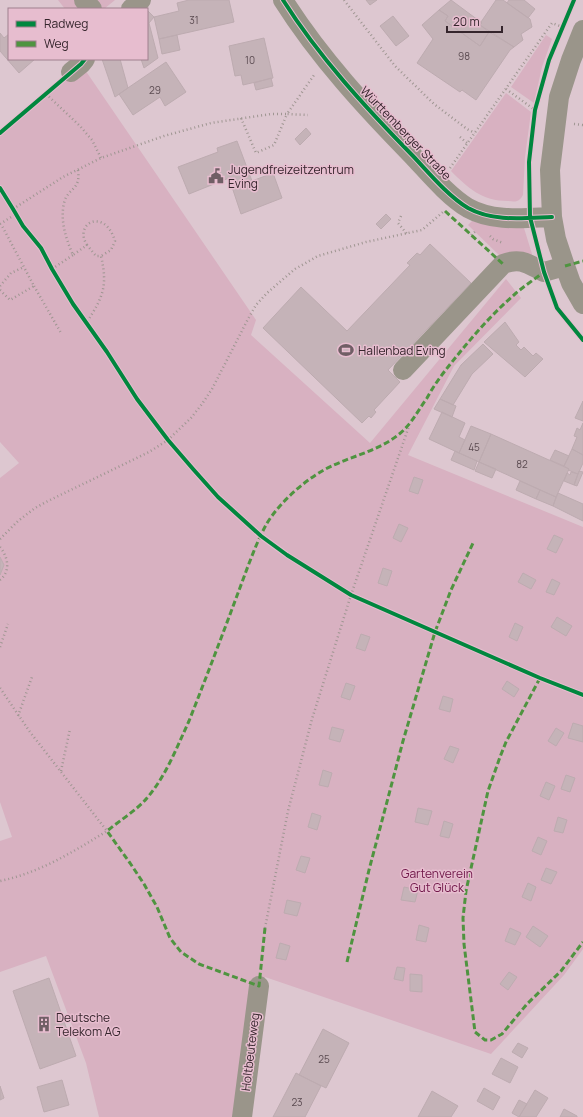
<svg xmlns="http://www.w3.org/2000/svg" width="583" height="1117" font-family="Manrope,sans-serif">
<rect width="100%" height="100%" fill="#ddc7d0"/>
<!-- green -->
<path fill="#d8b1c1" d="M58 0H115L104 9H65Z
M546 35 552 39 542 67 534 103 511 87Z
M81 64 256 320 251 335 370 443 506 279 521 298 454 366 408 455 583 527V949L564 975 491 1054 265 977 259 986 242 1117H99L86 1063 46 956 0 972V841L12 837 0 802V478L19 463 0 442V133Z
M506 93 531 112 525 157 523 195C519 202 516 202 508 201 482 201 468 188 451 171Z
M472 221 498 227 524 228 532 254V255L502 258 468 225Z"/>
<!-- building -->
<path fill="#c5b3b8" stroke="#bdabb0" d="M189 0H229L234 22 159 39 154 17 179 11 177 3Z
M366 0H377L370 5Z
M451 0 482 23 480 25 489 32 480 46 445 21 448 16 439 10Z
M496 0H503L530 19 532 27 521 34 523 40 514 47 480 25 482 23 481 22Z
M509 0H524L535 9 528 18 507 3Z
M439 10 448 16 445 21 480 46 489 32 514 47 510 50 476 100 462 90 460 92 417 63 433 39 422 25Z
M148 11 154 17 149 23 158 58 144 68 141 59H147V12Z
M393 16 409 36 396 46 380 26Z
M0 33 4 38 9 34V59H35L19 73 0 51Z
M177 35 180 50 162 54 159 39Z
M264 38 273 78 243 85 241 75 235 76 229 46Z
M102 59H120L128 88 115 97Z
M166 62 186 92 165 106 160 97 133 115 119 94Z
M271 78 273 86 256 90 254 83Z
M306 128 311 134 300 145 295 139Z
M237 141 252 181 273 173 282 198 241 214 229 178 189 194 178 167 218 152 217 148Z
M386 214 391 219 381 229 376 224Z
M430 244 471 283 388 370 400 382 374 410 376 412 371 418 369 416 362 423 263 328 301 287 347 331 410 265 407 263 417 253 420 255Z
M505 322 519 342 516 345 521 350 524 347 533 356 536 353 543 359 525 377 484 342Z
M483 344 493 354 472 374 453 405 440 399 461 365Z
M440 399 456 406 452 417 434 409Z
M583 401V421L575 418Z
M442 412 465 423 459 437 465 440 459 453 429 439Z
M583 423V455L572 449 577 437 574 436 577 428 580 430Z
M471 426 491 434 479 462 459 453Z
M491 434 569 469 556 497 479 462Z
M572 449 583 455V463L578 474 568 470 569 469 564 466Z
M555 450 569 456 564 466 550 460Z
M455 451 477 461 474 470 451 460Z
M479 462 496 469 492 478 475 471Z
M579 471 583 472 577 486 574 485Z
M571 472 578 474 574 485 564 481 567 473 570 475Z
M414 477 423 480 418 494 409 491Z
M520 481 540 490 536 499 516 490Z
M540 490 556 497 553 506 536 499Z
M558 493 583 504V521L553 506Z
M399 524 408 528 401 542 393 538Z
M554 535 563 539 556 553 547 549Z
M0 557 4 565 0 575Z
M383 568 392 571 387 586 378 583Z
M523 573 536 580 531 589 518 582Z
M552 579 560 583 554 595 546 592Z
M557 617 572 626 566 636 551 627Z
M515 623 523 627 517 641 509 637Z
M361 634 370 637 365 651 356 648Z
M507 681 519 689 514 697 502 689Z
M346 683 355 686 350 700 341 697Z
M443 696 453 699 450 712 439 709Z
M573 723 583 726V742L568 738Z
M332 727 344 730 340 742 329 739Z
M556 728 564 733 556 746 548 741Z
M450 746 459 749 453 763 444 759Z
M323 770 332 773 328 787 319 785Z
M566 775 575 778 570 792 561 789Z
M546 782 555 786 549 800 540 796Z
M418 808 432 811 428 825 415 822Z
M312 813 321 816 317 830 308 827Z
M558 817 567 820 563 833 554 831Z
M444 821 453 824 449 838 440 836Z
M538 837 547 841 541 855 532 851Z
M301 856 310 858 305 873 296 870Z
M546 868 557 872 551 884 541 880Z
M528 883 536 887 531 901 522 897Z
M404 887 418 890 415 902 401 900Z
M287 900 301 903 297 916 284 913Z
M419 925 429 928 426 942 416 940Z
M533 926 548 936 540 947 526 937Z
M510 928 521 933 515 945 505 941Z
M280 943 290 946 286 960 276 958Z
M397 967 405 968 403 981 394 979Z
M509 972 517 977 508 990 500 984Z
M410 974 422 975V992L410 991Z
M49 978 76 1056 40 1069 13 991Z
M323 1029 349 1043 326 1088 299 1075Z
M518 1043 528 1048 522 1058 512 1052Z
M501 1058 518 1067 510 1083 492 1074Z
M296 1073 321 1086 305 1117H273Z
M62 1080 69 1105 44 1112 37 1087Z
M0 1086 4 1098 0 1100Z
M484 1088 500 1097 493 1110 477 1101Z
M535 1090 548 1098 536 1117H519Z
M432 1091 458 1106 451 1117H418Z
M519 1100 527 1104 519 1117 512 1113Z
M564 1109 577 1116V1117H560Z"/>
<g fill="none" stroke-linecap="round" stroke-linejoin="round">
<!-- path -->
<path stroke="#9f9692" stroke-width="2.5" stroke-dasharray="1 3" stroke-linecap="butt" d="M344 0 395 66 434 104 467 129 475 133
M506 89 535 110
M46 94 80 126 92 140 101 158
M241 118 256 153 274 145 287 114 308 115
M574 124 583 125
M460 137 467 143
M450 168 552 23 565 28
M78 170C81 191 68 187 64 203 60 221 66 239 73 255L87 245 96 256H101C108 286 103 297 87 322
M0 188 13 209 23 226 41 248 52 269 73 304 107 352 137 399 168 440 193 469 218 497 261 536 287 555 351 595 540 678 583 695
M13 209 63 177 101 158 164 136 211 123 271 114H287L314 75
M401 216 398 223 407 234
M0 224 16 214
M471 235 476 231
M490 236 493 239 503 243
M87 245C73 223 105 207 115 241L111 250 101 256
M52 269 73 255
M0 286 11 273 24 267
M34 286 61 333
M0 290 10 300 34 286 1 224
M0 539 18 521 35 508 48 501 149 452 168 440 191 418 202 404 212 389 248 319 256 305 267 293 295 269 318 256 366 242 422 230 443 212
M0 547C8 557 11 571 0 580
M0 647 8 624
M0 688 30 732 107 831C73 852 39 873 0 881
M18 716 32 677
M61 771 70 729
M265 928 288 811 312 719 351 595 409 426"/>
<!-- minor -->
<path stroke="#9a958a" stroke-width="20" d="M84 0 92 9
M283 0C319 57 366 108 413 156 429 173 448 196 468 208 493 222 524 218 552 217
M131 9 141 0
M583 30 571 60 559 97 550 170 552 217 556 239 565 266 571 283 583 304
M71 72 81 64 85 59
M403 370 503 264C521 257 528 264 544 272L565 266
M242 1117 259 986"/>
<!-- quiet -->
<path stroke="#4f9440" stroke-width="3" stroke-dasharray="6 3" stroke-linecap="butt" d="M445 211 503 264
M565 266 583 261
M540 678 506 742 500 757 488 791 466 891 463 918 464 944 475 1032 485 1040H491L502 1034 527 1004 561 971 583 942
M265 928 259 986 199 964 181 952 170 938 157 907 144 884 130 863 107 831C119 821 137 810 147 798 166 776 177 747 189 721 206 678 222 636 238 593 246 572 255 545 266 525 279 502 310 475 334 465 356 455 379 450 398 435 411 425 417 412 427 398 434 385 443 373 452 362 471 338 492 314 515 294 524 286 535 279 544 272
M347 962 369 870 403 741 435 632 451 590 474 541"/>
<!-- cycleway casing -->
<g stroke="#e7bdcf" stroke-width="6">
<path id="cycleway" d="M283 0C319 57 366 108 413 156 429 173 448 196 468 208 493 222 524 218 552 217
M574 0 549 60 535 110 529 162 530 217 544 272 557 308 583 340
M0 133 81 64 85 59
M0 188 13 209 23 226 41 248 52 269 73 304 107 352 137 399 168 440 193 469 218 497 261 536 287 555 351 595 540 678 583 695"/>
</g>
<!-- cycleway -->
<use href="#cycleway" stroke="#00873e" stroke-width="4"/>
</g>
<!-- icons -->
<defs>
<g id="civic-bare" transform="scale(1.2)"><path d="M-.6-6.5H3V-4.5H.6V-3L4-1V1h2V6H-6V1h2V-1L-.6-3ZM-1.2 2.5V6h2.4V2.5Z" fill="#705e65" stroke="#e7bdcf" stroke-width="2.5" paint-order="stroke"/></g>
<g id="stadium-bare" transform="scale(1.2)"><path d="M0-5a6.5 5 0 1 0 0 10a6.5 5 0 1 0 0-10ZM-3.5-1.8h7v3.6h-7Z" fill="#705e65" stroke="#e7bdcf" stroke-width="2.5" paint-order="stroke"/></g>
<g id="building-bare" transform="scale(1.2)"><path d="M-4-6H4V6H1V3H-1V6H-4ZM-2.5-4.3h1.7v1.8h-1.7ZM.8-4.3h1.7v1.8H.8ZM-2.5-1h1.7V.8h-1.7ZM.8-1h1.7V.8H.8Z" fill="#705e65" stroke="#e7bdcf" stroke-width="2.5" paint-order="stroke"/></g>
</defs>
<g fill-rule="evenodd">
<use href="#civic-bare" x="216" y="176"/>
<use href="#stadium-bare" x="346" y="350"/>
<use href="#building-bare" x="44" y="1024"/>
</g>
<g text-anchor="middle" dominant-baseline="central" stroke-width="3" stroke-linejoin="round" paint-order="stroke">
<!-- number labels -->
<g font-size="10" fill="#5b4b51">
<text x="194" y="20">31</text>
<text x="464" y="56">98</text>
<text x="250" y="60">10</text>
<text x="155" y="90">29</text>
<text x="474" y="447">45</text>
<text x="522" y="464">82</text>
<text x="324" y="1059">25</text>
<text x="297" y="1102">23</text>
</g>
<!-- street labels -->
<g font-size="12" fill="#35252c" stroke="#e7bdcf">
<text transform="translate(406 133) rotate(46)">Württemberger Straße</text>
<text transform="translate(250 1052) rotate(-83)">Holtbeuteweg</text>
</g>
<!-- poi labels -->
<g font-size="12" fill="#35252c" stroke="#e7bdcf" text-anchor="start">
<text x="228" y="169">Jugendfreizeitzentrum<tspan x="228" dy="14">Eving</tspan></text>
<text x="358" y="350">Hallenbad Eving</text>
<text x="56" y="1017">Deutsche<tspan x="56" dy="14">Telekom AG</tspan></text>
</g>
<!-- park labels -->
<g font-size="12" fill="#6e1547" stroke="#e7bdcf">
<text x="437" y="873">Gartenverein<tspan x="437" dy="14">Gut Glück</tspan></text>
</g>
</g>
<!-- legend -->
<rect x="8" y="8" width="140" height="52" fill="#e7bdcf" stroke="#a0808e"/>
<rect x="16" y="21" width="20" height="6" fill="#00873e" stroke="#a0808e"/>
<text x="44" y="28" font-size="12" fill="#35252c">Radweg</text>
<rect x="16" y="41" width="20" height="6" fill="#4f9440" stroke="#a0808e"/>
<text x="44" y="48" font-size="12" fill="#35252c">Weg</text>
<!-- scale -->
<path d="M447 26v6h55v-6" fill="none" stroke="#35252c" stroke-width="2"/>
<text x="453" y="26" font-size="12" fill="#35252c" stroke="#e7bdcf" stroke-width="3" paint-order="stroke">20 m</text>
</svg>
